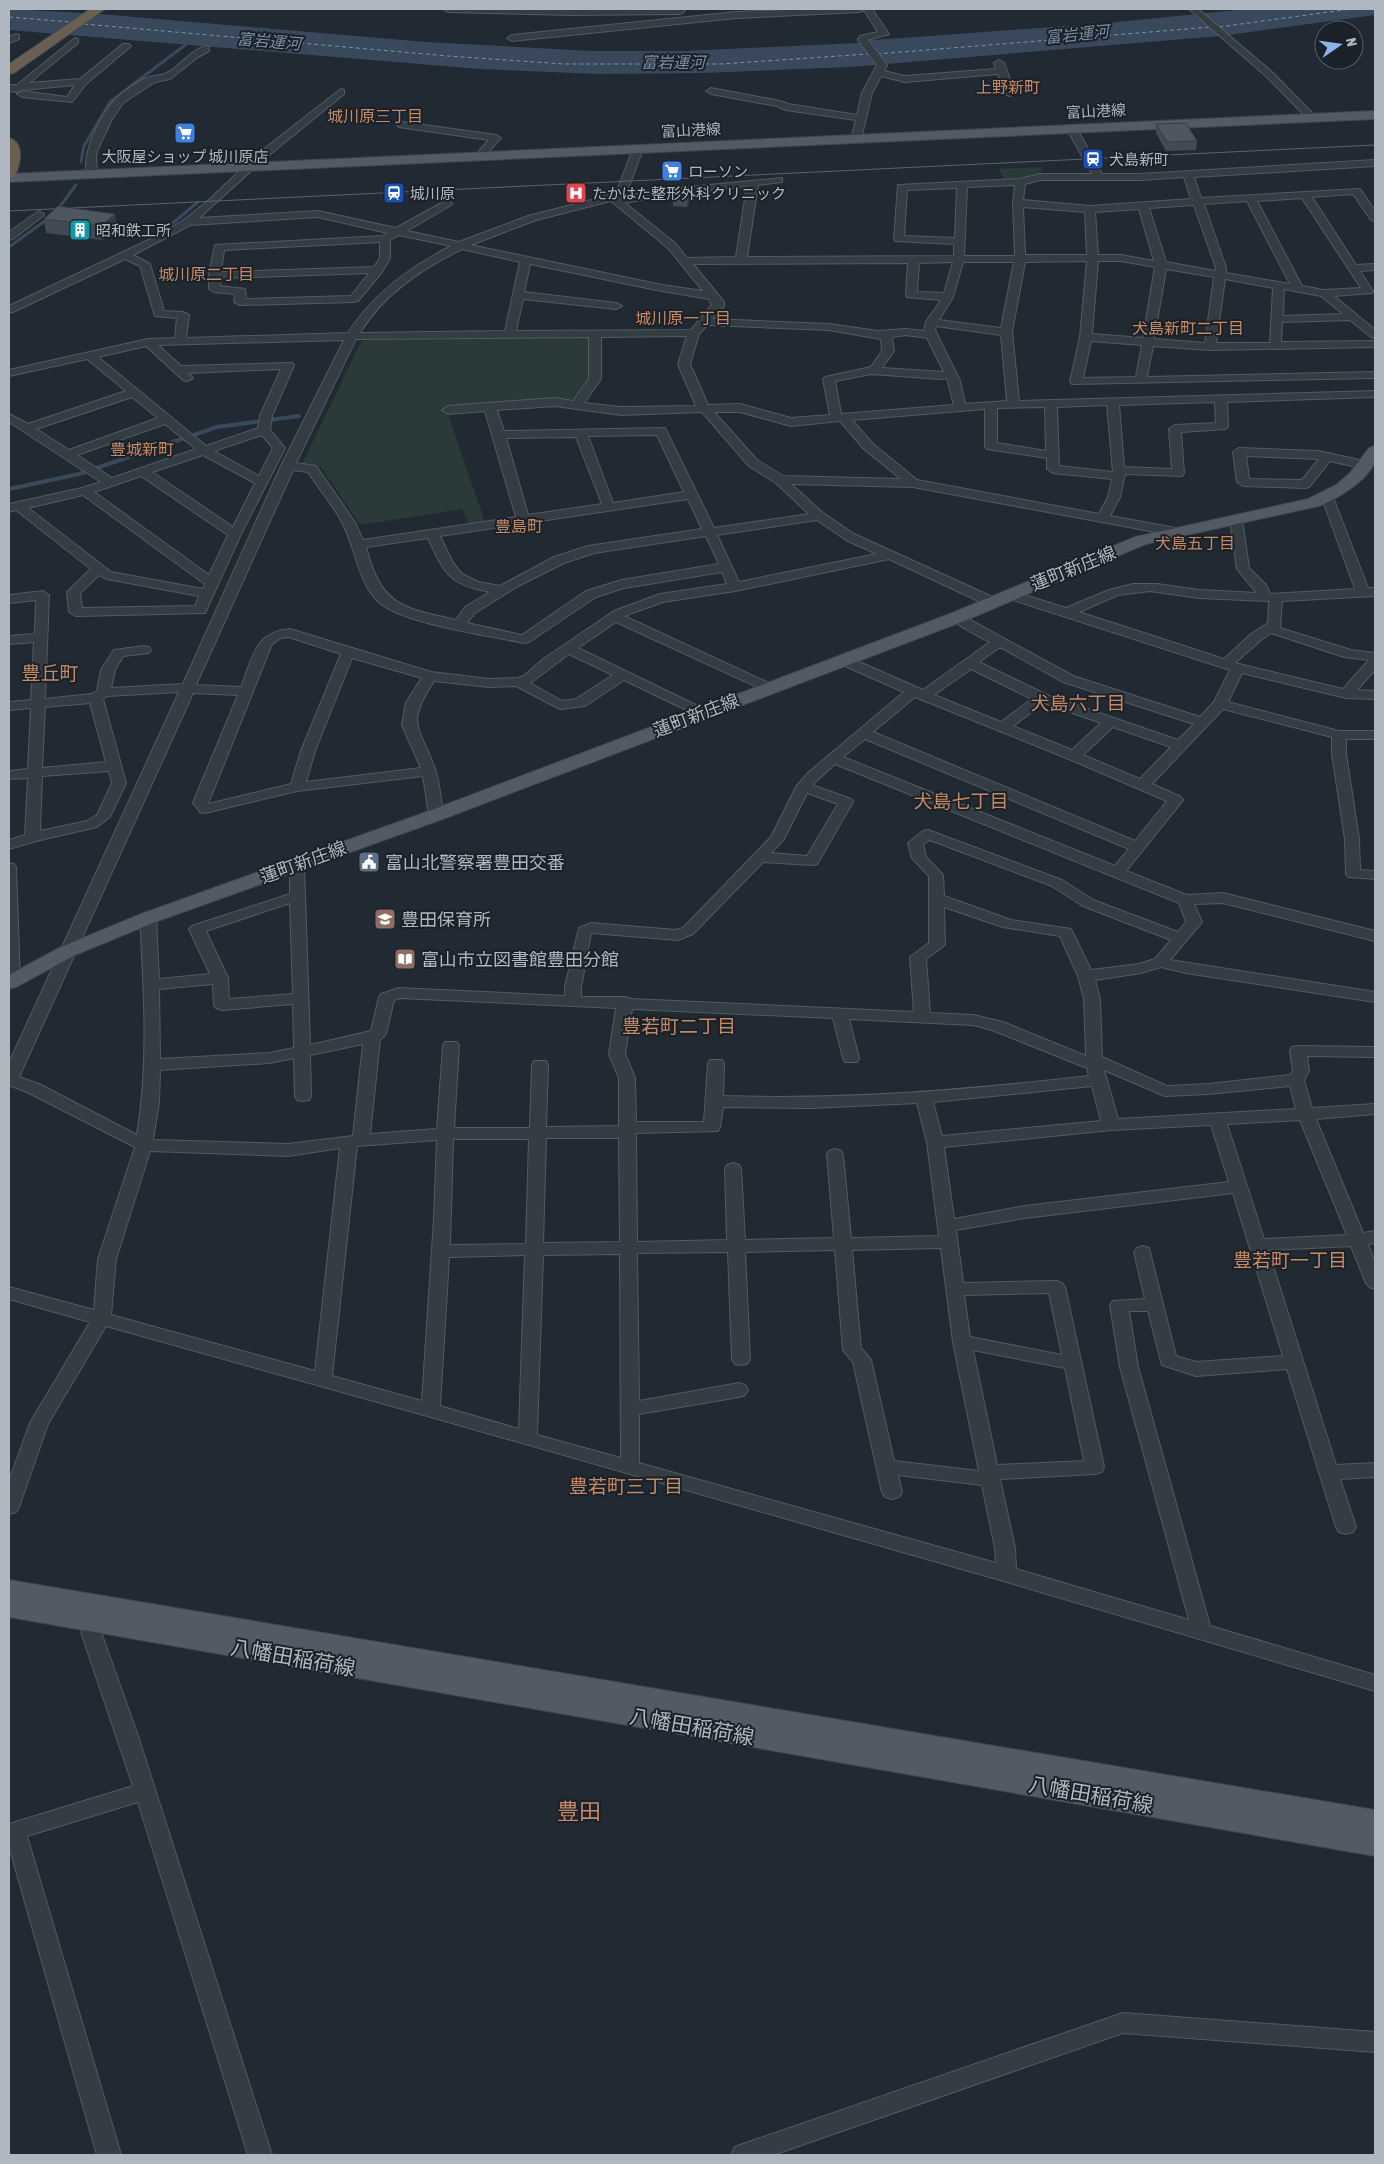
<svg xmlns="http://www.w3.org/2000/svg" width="1384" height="2164" font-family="'Asap Condensed','Noto Sans JP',sans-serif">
<rect width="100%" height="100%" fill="#212a33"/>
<!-- green -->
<path fill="#293a39" d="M1042 167 1040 175 1004 180 999 169Z
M587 336 590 338V377L574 399 445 406 485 522 469 524 462 509 360 525 321 467 302 464 360 344 366 338Z"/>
<!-- water -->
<path fill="#39495b" d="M9 9 100 14 426 42 591 51H684L858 43 861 41 1107 23 1247 9H1375V15L1221 36 1160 41 850 67 703 73 598 74 480 69 9 30Z"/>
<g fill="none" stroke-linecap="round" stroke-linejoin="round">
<!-- stream-far1 -->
<path stroke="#39495b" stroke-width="3" d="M81 162 84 146 110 102 189 42
M55 213 76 185
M173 223 198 202
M9 247 49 218"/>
<!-- stream -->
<path stroke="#39495b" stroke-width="4" d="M9 489 79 474 217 427 299 416"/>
<!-- ferry -->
<path stroke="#7a8fa6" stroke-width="1" stroke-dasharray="4 3" stroke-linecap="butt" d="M9 17 70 22
M84 24 448 56 564 64H721L868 54
M1219 27 1351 9
M877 54 1212 27"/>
<!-- minor casing -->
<g stroke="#525a62" stroke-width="2">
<path id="minor" d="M443 9H682L685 11 680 14 572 15 448 12Z
M809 9H872L889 34 868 40 887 65 884 71 905 76 996 69 994 63 999 60 1004 63 1015 93 1010 96 1007 95 998 74 905 82 881 76 872 93 861 139 856 142 851 139 856 120 786 110 777 106 711 94 706 91 711 88 780 101 788 104 857 115 862 93 877 65 858 40 860 36 878 32 864 10 860 12 736 18 512 41 507 38 512 35 736 12Z
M1189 9H1198L1273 73 1315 116V120H1309L1267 77Z
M16 34 19 35V39L9 43V37Z
M75 38 78 39V43L29 83 80 79 123 44H129L131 46 86 84 72 102 22 97 17 94 22 91 67 97 75 85 22 90 17 92 9 91V85H17Z
M206 46 209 47V51L198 57 170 79 155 82 123 103 112 119 98 149 96 155 97 175 96 177H88C79 156 103 108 120 95 128 88 140 80 150 77 154 75 160 76 165 74 180 67 189 51 206 46Z
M341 89 344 90V94L263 160 199 218 318 211 396 228 447 200 452 203 451 205 407 231 459 242 528 216 603 197 618 188 633 149 638 146 643 149 628 189 619 197 667 189 782 178V182L758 185 747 257 954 256V244L895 241 894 239 898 185 1020 179 1040 174H1092L1067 129 1072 126 1077 129 1102 174H1140L1375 160V166L1194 177 1201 198 1360 189 1375 211V221L1371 220 1353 194 1312 197 1356 265 1375 264V270L1360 271 1373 291 1372 293 1334 296 1375 330V338L1371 337 1350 320 1282 322 1281 342 1375 341V347L1210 350 1153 346 1147 377 1375 372V378L1072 384 1070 382 1080 337 1087 261 1025 262 1012 332 1019 401 1375 391V397L1227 402 1228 426 1226 429 1181 432 1184 473 1182 476 1125 474 1120 497 1110 516 1181 529 1183 532 1181 535 1177 536 913 487 791 484 823 513 854 534 997 599 999 602 992 606 987 605 889 559 735 591 663 602 624 616 773 685 775 688 768 692 616 622 578 648 706 710 708 713 706 716 701 717 624 680 585 706 560 709 516 686 489 687 434 681C405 725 419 725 435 769 440 783 441 800 443 815L441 818H431L429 815 423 776 297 791 205 813 200 812 193 803 238 695 193 693 19 1077 39 1084 137 1135C149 1063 144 990 140 918L143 915H153L156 918 159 979 210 974 189 929 192 926 290 894V864L292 861H302L304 864 310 1045 371 1031 379 997 381 994 399 988 565 996V987L579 928 591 923 676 930 683 928 771 837 796 787 808 773 904 692 838 663 836 660 838 657H848L923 690 990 642C977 635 961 629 951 617L953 614H963L972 621 1073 676 1200 717 1214 702 1230 670 1004 597 1003 594 1009 590 1066 608 1109 590 1133 584H1157L1199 590 1257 593 1237 569 1230 520 1236 516 1242 520 1249 568 1266 585 1270 594 1355 589 1322 498 1328 494 1332 495 1368 588H1375V596L1282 601 1280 628 1351 650 1375 653V670L1357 690 1375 691V699L1346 698 1242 673 1228 702 1339 731H1375V739H1346V754L1359 839 1360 870 1375 871V879L1348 877 1346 874 1345 839 1332 754V737L1223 709 1152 784 1181 797 1183 800 1126 871 1187 895 1223 893 1375 931V941L1223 903 1194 904 1202 922 1170 960 1375 992V1002L1186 973 1161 967 1141 973 1095 980 1100 999 1102 1057 1167 1086 1208 1084 1290 1075 1293 1071 1290 1051 1292 1047 1298 1046 1375 1047V1057L1307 1056 1309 1071 1304 1080 1312 1108 1375 1104V1114L1316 1119 1363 1233 1375 1231V1243L1368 1244 1375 1262V1289L1369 1287 1366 1283 1351 1246 1268 1250 1336 1465 1375 1463V1477L1340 1479 1356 1527 1353 1532 1346 1534 1339 1532 1336 1527 1287 1369 1196 1376 1162 1365 1148 1311H1129L1138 1367 1210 1626 1375 1675V1691L1007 1582 431 1417 106 1326 48 1424 19 1507 16 1512 9 1514V1481L30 1423 90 1322 9 1299V1287L94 1310 98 1259 135 1147 27 1092 9 1085V1063L179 692 107 696 103 699 126 783 110 817 97 827 36 841 9 849V840L25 835 28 778 9 779V771L28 769 31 708 9 710V702L31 700 34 642 9 644V636L35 634 36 600 9 603V595L43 591 49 595 45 699 92 694 97 691 101 670 114 650 144 646 149 647 151 650 149 653 123 656 115 670 111 688 183 684 281 466 344 340 158 345 181 366 292 363 294 365 272 416 270 430 285 448 241 534 205 613 76 616 69 612 67 592 91 569 16 510 9 512V504L82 488 101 482 9 422V414L28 424 126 391 87 359 9 376V370L148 339 175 338 177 318 155 316 140 266 125 259 13 312 9 313V306L157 236 184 220 210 199 255 156ZM1184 177 1191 199 1090 206 1023 200 1025 184 1040 180H1140ZM1015 185 1013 203 1015 256H964L967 187ZM747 186 736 257 687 258 676 244 625 203 667 195ZM957 188 955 238 904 236 907 190ZM1302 198 1361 288 1324 290 1302 286 1257 201ZM611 201 668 248 703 291 662 285 471 245 536 220ZM1247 201 1290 284 1226 273V268L1204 204ZM1194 205 1216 268 1215 271 1166 262 1149 208ZM1023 207 1085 212 1087 255H1025ZM1139 209 1154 261 1121 255H1098L1095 212ZM318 217 388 233 383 236 215 245 209 275V289L214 292 235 294 234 302 240 305 354 302 358 301 382 272 390 258V240L399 235 451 246C410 267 373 294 348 333L186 338 189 315 183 312 164 311 150 264 133 255 190 225ZM380 242V258L374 267 221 272 224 250ZM462 249 520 262 505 331 360 333C383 294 422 269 462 249ZM1098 261H1121L1155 267 1143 338 1092 334ZM953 262 944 293 917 292 919 263ZM963 262H1014L1001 328 939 320 953 297ZM908 263 906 295 907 297 941 300 926 322 924 331 906 329 878 331 829 324 712 319 724 306V302L693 264ZM530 264 662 291 709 299 712 305 691 330 516 331 523 299 616 309 622 306 616 303 524 292ZM1166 269 1214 277 1205 343 1154 339ZM369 273 351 296 246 299 245 289 220 286 221 278ZM1225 279 1273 288 1270 343H1216ZM1284 289 1321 296 1343 314 1283 316ZM707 325 829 330 881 339 882 351 871 367 825 377 823 379 830 415 791 418 740 404 708 405 690 364 699 334ZM936 326 1001 335 1007 401 965 404 960 381 935 330ZM906 335 927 338 944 372 882 368 894 351 892 337ZM687 336 678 364 696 406 621 407 584 403 601 379V337ZM589 337V379L573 401 555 398 448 406 442 410 448 414 485 411 516 517 363 540 354 521 316 466 296 463 356 339ZM1091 341 1142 345 1136 377 1083 378ZM146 346 183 380 187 381 193 378 188 373 281 369 260 416 258 428 206 446 98 357ZM871 374 940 379 947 378 954 405 841 414 835 381ZM132 397 158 418 69 450 36 429ZM1215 402 1216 423 1175 425 1169 429 1172 469 1124 467 1119 405ZM1107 405 1113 472 1059 466 1057 407ZM555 406 621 415 702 412 749 466 776 483 809 514 714 528 665 428 504 431 497 410ZM1045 407 1046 451 997 443V408ZM985 409V446L987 449 1047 458V469L1053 473 1112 479 1108 497 1099 514 917 480 872 443 852 420ZM714 412H740L791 426 840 421 864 449 901 479 783 476 757 460ZM165 424 196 449 112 478 77 455ZM262 435 273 448 259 476 214 451ZM657 435 684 492 613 503 588 436ZM576 437 602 504 528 515 506 438ZM203 455 255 483 233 527 152 472ZM293 470 308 472C319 489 333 505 342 522 356 548 358 585 381 604 406 624 491 636 524 643L529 642 596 597 624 588 722 572 727 584 660 594 614 611 542 660 524 676 518 678 489 679 431 672 290 629C254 632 253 658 241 687L196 685ZM141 476 228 535 209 575 94 492ZM83 495 205 584 203 589 111 572 28 508ZM688 499 702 529 588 546 554 557 500 586 478 582 462 574 453 563 440 536ZM817 520 846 540 877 554 739 582 717 535ZM706 536 719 564 622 580 586 591 522 635 467 623 475 613 518 586 564 563 594 553ZM428 538C445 574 448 584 490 592L465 607 456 620C401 608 381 605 366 547ZM99 575 107 579 199 596 195 606 82 608 80 593ZM1150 591 1199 598 1269 601 1268 623 1251 634 1224 659 1079 612 1118 595ZM1271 633 1344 657 1369 660 1343 689 1235 663 1261 640ZM289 637 341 654 301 751 291 784 208 804 272 644 281 638ZM1000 647 1063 682 1194 724 1178 740 1047 695 979 662ZM569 654 613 675 576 699 562 701 530 683ZM352 658 422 678 406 702 402 725 421 768 306 782 315 751ZM971 669 1032 699 1001 722 934 695ZM915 697 1069 759 1167 801 1135 841 873 732ZM90 703 106 762 42 768 45 707ZM1044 703 1101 723 1072 750 1013 726ZM1113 727 1171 747 1140 779 1083 755ZM865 739 1129 849 1115 866 843 757ZM835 764 1179 903 1186 922 1178 932 1093 900 1062 880 928 830 923 831 908 843 912 858 929 876V943L910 957 914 1012 631 999 625 997H581V987L591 933 678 940 693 934 763 862 812 865 817 864 853 802 851 799 812 785ZM109 771 112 783 97 815 87 821 40 831 42 776ZM807 793 838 804 807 856 771 853 784 839ZM930 840 1052 886 1083 906 1171 940 1155 959 1139 964 1091 970 1071 929 1011 920 944 896 943 875 926 857 923 844ZM290 903 293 994 229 999 228 978 206 931ZM944 907 1003 927 1060 936 1078 976 1084 999 1086 1056 1003 1022 973 1015 930 1013 926 959 945 945ZM213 984 214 1005 216 1008 222 1010 293 1004 294 1048 269 1053 160 1059 159 989ZM400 998 616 1008 609 1054 619 1078V1126L546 1127 548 1065 546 1061H534L532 1065 530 1128H454L459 1046 457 1042H445L443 1046 437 1129 370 1134 380 1040 386 1034 394 1000ZM632 1009 833 1018 843 1058 845 1062H857L859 1058 849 1019 973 1025 992 1030 1087 1068 1089 1076C967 1090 846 1100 723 1096L724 1064 722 1060H710L708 1064 704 1122H636L635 1078 625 1054ZM363 1044 353 1136 288 1144 153 1140 159 1102 160 1070 269 1063 294 1058 295 1096 297 1100 303 1101 309 1100 311 1096 310 1055ZM1104 1070 1165 1096 1208 1094 1290 1086 1296 1109 1118 1119ZM1092 1086 1101 1121 942 1136 933 1102ZM917 1103 927 1142 939 1236 851 1238 843 1155 841 1151 835 1149 829 1151 827 1155 834 1238 745 1240 741 1169 739 1165 733 1163 727 1165 725 1169 727 1240 637 1242 636 1133 718 1131 720 1127 723 1107 811 1108ZM1300 1120 1347 1235 1264 1239 1227 1124ZM1211 1125 1229 1182 1025 1206 954 1219 944 1147 1111 1130ZM546 1138H619L620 1242 543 1243ZM453 1139H529L526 1244 450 1245ZM437 1140 434 1219 422 1401 332 1376 357 1146ZM340 1148 315 1371 111 1315 116 1259 150 1151 288 1156ZM1233 1193 1283 1356 1196 1362 1176 1356 1149 1248 1143 1246 1137 1248 1134 1252 1145 1299 1113 1301 1110 1305 1120 1367 1189 1620 1016 1569 1015 1548 1000 1479 1095 1474 1102 1472 1104 1467 1065 1287 1062 1283 1056 1281 963 1283 956 1230 1025 1218ZM941 1248 953 1342 979 1471 894 1461 871 1360 861 1348 852 1250ZM835 1250 843 1350 853 1362 882 1492 885 1497 892 1499 899 1497 902 1492 898 1475 982 1485 995 1548 996 1563 639 1463V1414L739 1397 745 1395 748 1390 745 1385 739 1383 639 1401 637 1253 728 1252 732 1359 735 1364 741 1365 747 1364 750 1359 745 1252ZM620 1254 621 1458 537 1435 543 1255ZM525 1255 519 1429 440 1406 449 1257ZM1049 1293 1062 1355 970 1337 964 1295ZM973 1350 1065 1368 1084 1461 997 1465Z
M402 122 496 135 501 138 489 151V158H481L479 151 489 140 399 127 397 125Z
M39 211 44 214 43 216 13 239 9 240V232Z
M1239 448 1318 451 1369 462 1371 465 1365 469 1330 461 1309 487 1305 488 1243 486 1237 482 1233 452ZM1246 456 1318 459H1319L1302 480 1249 479Z
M9 863 14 864 16 867 20 981 18 984 9 985Z
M92 1603 99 1606C103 1613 101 1626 102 1635L137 1733 272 2155H248L138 1802 27 1836 121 2155H97L9 1846V1824L133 1786 82 1635C80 1624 80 1616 85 1606Z
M1123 2013 1375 2032V2052L1123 2033 773 2155H731L735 2147 743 2144Z"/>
</g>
<!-- major casing -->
<g stroke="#3e454d" stroke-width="2">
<path id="major" d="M1375 111V119L9 182V174Z
M1375 446C1375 450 1376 458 1375 462 1367 481 1337 499 1319 506L1146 544 964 621 443 819 155 922 75 955 16 987 9 989V975L61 947 141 914 429 811 952 613 1135 537 1308 499 1336 485 1350 473 1369 448Z
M9 1580 1375 1810V1856L9 1617Z"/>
</g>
<!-- highway casing -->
<g stroke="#3f474e" stroke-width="2">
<path id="highway" d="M90 9H105L14 73 9 74V64Z
M9 138C25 142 21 166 14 177L9 178Z"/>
</g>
<!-- minor -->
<use href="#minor" fill="#343c44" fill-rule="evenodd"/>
<!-- major -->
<use href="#major" fill="#525b64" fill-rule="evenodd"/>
<!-- highway -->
<use href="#highway" fill="#695f52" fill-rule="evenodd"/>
<!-- tram -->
<path stroke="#5b636d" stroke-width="1" d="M9 211 1375 145"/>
</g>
<!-- wall -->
<path fill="#424a53" d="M1156 124 1197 141 1196 150 1166 151 1156 133Z
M692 195 687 207 673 206V196Z
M44 219 117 228 103 240 46 233Z"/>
<!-- shaded-wall -->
<path fill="#363c44" d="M692 186V195L687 207V197Z
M115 214 117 228 103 240 101 226Z"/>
<!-- building -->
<path fill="#4d5661" stroke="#363c44" d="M1186 123 1197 141 1167 142 1156 124Z
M678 186H692L687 197 673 196Z
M58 206 115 214 101 226 44 219Z"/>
<!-- icons -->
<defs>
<g id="supermarket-square" transform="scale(1.125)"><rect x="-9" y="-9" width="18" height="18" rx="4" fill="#3f7fe0" stroke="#1a2128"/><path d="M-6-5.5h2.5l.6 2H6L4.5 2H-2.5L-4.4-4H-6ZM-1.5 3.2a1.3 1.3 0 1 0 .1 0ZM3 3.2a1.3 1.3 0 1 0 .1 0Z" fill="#fff"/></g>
<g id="station-square" transform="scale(1.125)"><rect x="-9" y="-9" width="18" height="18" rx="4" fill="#1a4fb4" stroke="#1a2128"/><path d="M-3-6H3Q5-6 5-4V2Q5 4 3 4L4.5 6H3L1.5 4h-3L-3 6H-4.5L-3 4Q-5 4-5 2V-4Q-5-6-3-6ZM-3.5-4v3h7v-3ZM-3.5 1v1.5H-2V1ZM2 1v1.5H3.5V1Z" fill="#fff"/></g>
<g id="hospital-square" transform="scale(1.125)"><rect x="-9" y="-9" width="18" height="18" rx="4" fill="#e0444e" stroke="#1a2128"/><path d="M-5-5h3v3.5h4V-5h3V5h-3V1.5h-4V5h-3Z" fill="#fff"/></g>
<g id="building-square" transform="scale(1.125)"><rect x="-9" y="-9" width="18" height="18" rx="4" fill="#0f9aa8" stroke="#1a2128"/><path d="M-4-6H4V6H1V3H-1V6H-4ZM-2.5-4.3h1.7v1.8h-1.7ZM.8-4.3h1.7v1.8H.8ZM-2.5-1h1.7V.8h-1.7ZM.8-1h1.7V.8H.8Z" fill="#fff"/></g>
<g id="civic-square" transform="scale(1.125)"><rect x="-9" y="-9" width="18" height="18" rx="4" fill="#5c6f8a" stroke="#1a2128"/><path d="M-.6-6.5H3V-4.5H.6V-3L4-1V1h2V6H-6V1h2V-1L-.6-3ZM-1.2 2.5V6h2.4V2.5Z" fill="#fff"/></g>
<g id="school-square" transform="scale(1.125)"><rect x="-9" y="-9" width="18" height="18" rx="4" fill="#8d6e63" stroke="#1a2128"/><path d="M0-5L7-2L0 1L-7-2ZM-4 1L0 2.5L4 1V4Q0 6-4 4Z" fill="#fff"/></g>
<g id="library-square" transform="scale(1.125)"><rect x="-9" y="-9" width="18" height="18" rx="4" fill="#8d6e63" stroke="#1a2128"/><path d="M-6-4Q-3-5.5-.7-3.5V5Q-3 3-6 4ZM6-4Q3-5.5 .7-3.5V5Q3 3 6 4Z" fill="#fff"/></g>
</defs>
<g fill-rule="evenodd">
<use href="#supermarket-square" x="185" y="133"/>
<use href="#station-square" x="1093" y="159"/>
<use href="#supermarket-square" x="672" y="171"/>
<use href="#station-square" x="394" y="193"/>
<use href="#hospital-square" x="576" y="193"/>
<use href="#building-square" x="80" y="230"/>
<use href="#civic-square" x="369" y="862"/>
<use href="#school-square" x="385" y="919"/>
<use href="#library-square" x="405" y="959"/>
</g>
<g text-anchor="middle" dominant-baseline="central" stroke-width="4" stroke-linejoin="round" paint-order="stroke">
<!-- far-street labels -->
<g font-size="15" fill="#afb7c1" stroke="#1a2128">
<text transform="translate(1096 111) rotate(-3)">富山港線</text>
<text transform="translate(691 130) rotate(-3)">富山港線</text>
</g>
<!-- far-poi labels -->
<g font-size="15" fill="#afb7c1" stroke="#1a2128" text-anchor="start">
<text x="185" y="156" text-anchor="middle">大阪屋ショップ 城川原店</text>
<text x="1109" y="159">犬島新町</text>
<text x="688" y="171">ローソン</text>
<text x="410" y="193">城川原</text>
<text x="592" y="193">たかはた整形外科クリニック</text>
<text x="96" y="230">昭和鉄工所</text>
</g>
<!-- far-water labels -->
<g font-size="16" font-style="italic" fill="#7a8fa6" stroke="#1a2128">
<text transform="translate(1077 34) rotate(-6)">富岩運河</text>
<text transform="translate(269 41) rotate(5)">富岩運河</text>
<text x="673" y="62">富岩運河</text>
</g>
<!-- far-neighbourhood labels -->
<g font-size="16" fill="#c58966" stroke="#1a2128">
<text x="1008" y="87">上野新町</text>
<text x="375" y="116">城川原三丁目</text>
<text x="206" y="274">城川原二丁目</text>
<text x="683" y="318">城川原一丁目</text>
<text x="1188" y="328">犬島新町二丁目</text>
<text x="142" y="449">豊城新町</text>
<text x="519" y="526">豊島町</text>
<text x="1195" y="543">犬島五丁目</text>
</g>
<!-- street labels -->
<g font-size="18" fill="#afb7c1" stroke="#1a2128">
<text transform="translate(1073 568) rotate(-22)">蓮町新庄線</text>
<text transform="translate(696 715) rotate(-21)">蓮町新庄線</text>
<text transform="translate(303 862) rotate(-20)">蓮町新庄線</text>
</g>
<!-- poi labels -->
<g font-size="18" fill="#afb7c1" stroke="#1a2128" text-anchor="start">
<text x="385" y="862">富山北警察署豊田交番</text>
<text x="401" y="919">豊田保育所</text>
<text x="421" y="959">富山市立図書館豊田分館</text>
</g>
<!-- neighbourhood labels -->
<g font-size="19" fill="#c58966" stroke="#1a2128">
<text x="50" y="673">豊丘町</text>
<text x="1078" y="703">犬島六丁目</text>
<text x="961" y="801">犬島七丁目</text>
<text x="679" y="1026">豊若町二丁目</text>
<text x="1290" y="1260">豊若町一丁目</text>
<text x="626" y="1486">豊若町三丁目</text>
</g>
<!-- near-street labels -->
<g font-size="21" fill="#afb7c1" stroke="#1a2128">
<text transform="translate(293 1657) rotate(10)">八幡田稲荷線</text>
<text transform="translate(692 1726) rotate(10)">八幡田稲荷線</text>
<text transform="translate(1091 1794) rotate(10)">八幡田稲荷線</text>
</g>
<!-- near-neighbourhood labels -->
<g font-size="22" fill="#c58966" stroke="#1a2128">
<text x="579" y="1811">豊田</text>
</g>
</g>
<!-- border -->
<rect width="1384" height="2164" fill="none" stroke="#afb7c1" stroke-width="20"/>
<!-- north arrow -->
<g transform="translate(1339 45) rotate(77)"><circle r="24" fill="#1a2128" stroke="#565d65"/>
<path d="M0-4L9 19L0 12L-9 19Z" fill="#8bb5ea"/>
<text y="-8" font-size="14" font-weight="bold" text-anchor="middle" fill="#afb7c1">N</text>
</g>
</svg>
